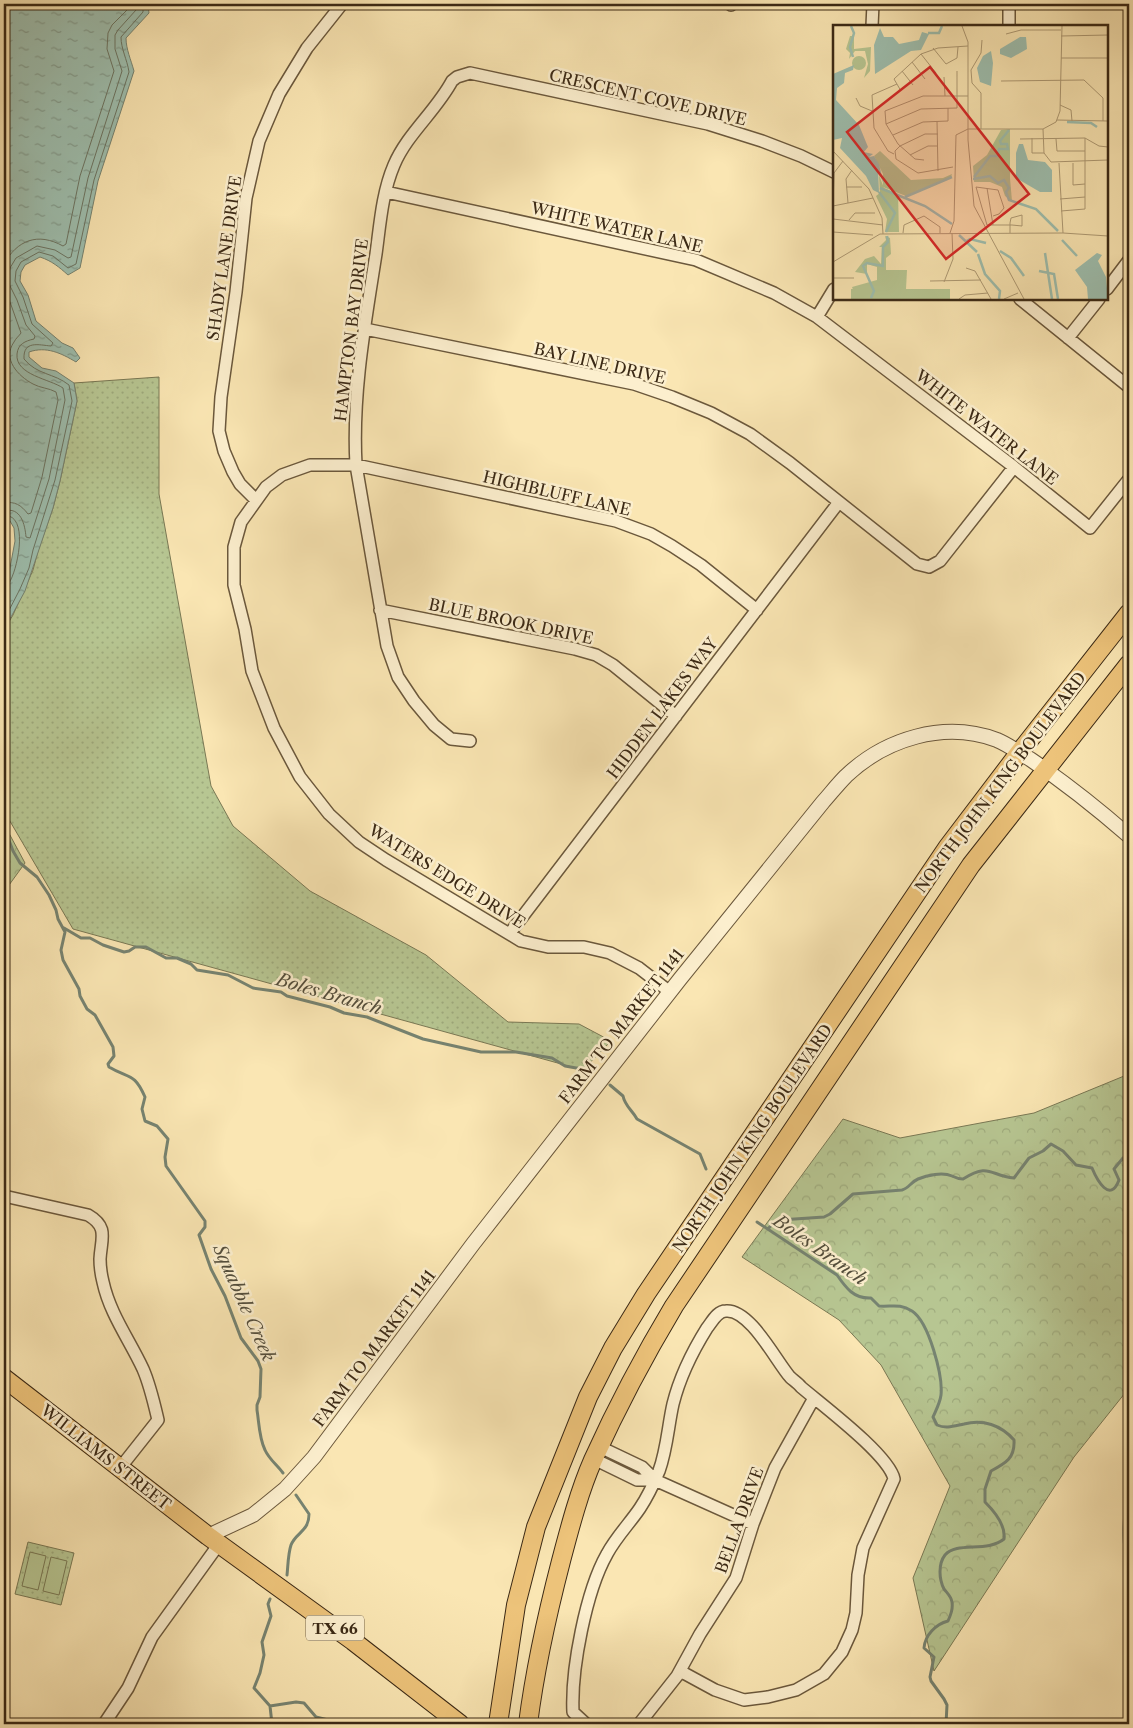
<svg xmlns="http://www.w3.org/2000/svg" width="1133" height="1728" font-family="'Libre Caslon Text',serif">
<defs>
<pattern id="green-dots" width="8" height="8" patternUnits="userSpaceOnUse" patternTransform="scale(1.25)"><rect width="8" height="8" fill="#b7c692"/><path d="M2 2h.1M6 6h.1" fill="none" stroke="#9eaa7d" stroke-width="1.8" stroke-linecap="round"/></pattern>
<pattern id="forest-crowns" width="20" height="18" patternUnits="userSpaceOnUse" patternTransform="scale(1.25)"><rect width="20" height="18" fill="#b7c692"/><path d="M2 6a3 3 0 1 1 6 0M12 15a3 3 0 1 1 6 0" fill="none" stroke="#9eaa7d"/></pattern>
<pattern id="water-ripples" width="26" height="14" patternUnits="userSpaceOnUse" patternTransform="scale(1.25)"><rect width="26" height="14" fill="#9ebfaf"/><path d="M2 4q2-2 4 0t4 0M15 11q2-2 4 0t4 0" fill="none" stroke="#829b8d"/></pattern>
</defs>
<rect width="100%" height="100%" fill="#fae6b3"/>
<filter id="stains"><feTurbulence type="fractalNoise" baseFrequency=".004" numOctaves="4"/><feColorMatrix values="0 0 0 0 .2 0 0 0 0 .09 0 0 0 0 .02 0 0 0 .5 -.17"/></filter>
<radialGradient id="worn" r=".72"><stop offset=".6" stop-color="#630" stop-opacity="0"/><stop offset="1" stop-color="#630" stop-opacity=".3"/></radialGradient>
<!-- green -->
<path fill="url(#green-dots)" stroke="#797854" d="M159 377V494L211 786 233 826 310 891 426 955 508 1022 579 1024 611 1041 583 1070 73 929 4 811V630L13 615 33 570 38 551 53 508 60 481 77 401 74 383Z
M28 1542 74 1553 61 1605 15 1594Z"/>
<!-- forest -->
<path fill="url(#forest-crowns)" stroke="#797854" d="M4 824 25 863 4 892Z
M1129 1074V1388L1074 1457 934 1671 913 1578 950 1486 881 1365 839 1320 742 1257 843 1119 900 1138 1034 1113Z"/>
<!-- pitch -->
<path fill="#b7c692" stroke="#797854" d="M30 1552 46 1556 38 1590 22 1586Z
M51 1557 67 1561 59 1595 43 1591Z"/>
<!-- water -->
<path fill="url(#water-ripples)" stroke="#768371" d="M4 4H148L149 13 126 38C126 49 131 60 134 71L98 181 80 268 68 275C59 267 52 261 40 257L25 265 21 272 20 281 28 295 36 321 62 343 73 348 80 358 76 362C61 353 46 346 29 352V357L42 368 56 371 74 383 77 401 60 481 53 508 25 591 4 630V584L9 573 15 541 14 528 10 521 4 528Z
M1129 1488V1576C1121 1546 1121 1517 1129 1488Z"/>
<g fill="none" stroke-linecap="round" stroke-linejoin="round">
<!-- shore -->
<path stroke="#6c7462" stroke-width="1" d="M4 264C17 240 38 232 63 246L66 244 80 176 114 71 107 49 108 33 112 25 129 8V4
M4 291 10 302 21 333C19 336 16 338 14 342 2 359 18 376 33 384 40 388 49 388 56 392L58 400 42 477 31 513 28 514C21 505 15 501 4 503
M4 511C21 506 25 525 26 537L30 538 49 479 65 400 63 388C50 379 15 375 17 354 18 344 25 341 34 339L35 336 26 325 17 300 10 286 8 280 10 268 16 258 37 246 55 250 68 258 71 257 88 178 122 71 115 49V35L118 30 136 10 137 4
M4 519 9 516C28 522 17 571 9 583L4 585
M4 620 20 589 29 568 33 550 55 480 72 401 69 385C54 373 37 375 24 359 23 340 39 345 51 346L53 343 32 324 23 297 15 281 16 271 21 262 39 252 53 256 68 268 76 264 94 180 129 72C127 59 121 49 121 37L143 12V4"/>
<!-- stream -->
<path stroke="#768371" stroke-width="3" d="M4 827 13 851 20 863 37 877 49 895 56 910 58 919 65 932 61 950 63 960 79 989 80 996 87 1009 95 1015 113 1047 114 1056 108 1064 109 1067C129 1079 134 1072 145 1097L142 1109 145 1121 157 1126 168 1139 165 1157 166 1166 205 1221V1227L199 1235 211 1269 225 1296 241 1338 258 1361 261 1369 260 1397 257 1405V1410C259 1422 259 1438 265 1450 269 1459 277 1465 283 1473
M64 928 81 938H90L103 945 124 952 129 951 135 947H146L166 958H177L191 964 197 970 228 975 253 988 281 992 287 996 330 1007 344 1013 367 1017 423 1039 481 1052H516L552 1058 565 1066 593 1071
M610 1085 623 1096C625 1106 632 1110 637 1119L700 1154 706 1169
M757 1222 837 1275C846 1288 854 1299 871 1298L879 1306C892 1307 899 1303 912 1311 929 1322 943 1376 941 1395 940 1403 936 1410 933 1417L937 1425C946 1429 954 1426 964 1424 983 1419 1001 1425 1014 1440 1015 1458 1006 1463 991 1471L985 1489V1502C995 1512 1006 1525 1004 1539 987 1553 957 1541 945 1555 938 1564 939 1579 944 1589 947 1593 951 1596 952 1602 953 1609 951 1614 948 1621 936 1624 925 1635 924 1648L934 1657 930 1677 931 1681 944 1699 947 1705 946 1724
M768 1229 774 1222 780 1220 824 1217 830 1214 853 1194 902 1190C909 1188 911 1182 918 1179 927 1175 943 1172 952 1176 956 1178 959 1179 963 1179 990 1162 990 1176 1014 1178L1029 1158 1043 1151 1051 1144 1063 1151 1076 1165 1092 1168C1097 1180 1110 1204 1119 1180L1114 1169 1123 1158 1129 1156
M287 1575C288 1566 288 1554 291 1545 296 1532 309 1532 309 1514L296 1495
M270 1599 268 1604 271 1616 262 1642 264 1655 260 1673 254 1688 270 1706 272 1724
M270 1706 296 1702 304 1703 316 1717 336 1722 337 1724"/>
<!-- minor casing -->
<g stroke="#6b583c" stroke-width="14">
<path id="minor" d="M731 5 732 4
M872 26 873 4
M1009 26V4
M386 192 696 260 774 293 817 317 1014 467 1090 528 1129 479
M1107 289 1129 260
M1020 299 1129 387
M817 317 834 289
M365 329 634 384 672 397 711 413 750 434 790 463 917 564 929 567 940 561 1014 467
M1068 338 1099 299
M256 500 240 484 233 472 224 451 219 431 221 397 236 292 246 198 259 141 279 94 307 48 342 4
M380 610 575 649 596 655 613 665 676 716
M470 741 451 739 434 725 414 701 398 677 387 646 356 465C352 395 365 324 376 254 380 225 382 193 394 165 407 134 436 111 452 81L457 77 470 73 708 124 762 141 801 156 834 172
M510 933 839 502
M670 992 639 968 610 953 584 947H548L521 941 386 860 359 842 329 814 300 777 274 728 252 671 245 629 234 585V547L241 522 266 487 282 475 310 465H356L616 521 651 534 672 546 701 565 757 610
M4 1196 88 1215C109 1227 101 1239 100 1259 100 1266 101 1274 103 1282 110 1314 129 1339 143 1369 150 1385 154 1403 158 1420L120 1468
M594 1459 637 1480H655L642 1467 600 1447
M655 1480 753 1524
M104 1724 128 1688 152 1637 219 1544
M586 1724 573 1712C571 1669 586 1591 607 1554 616 1537 630 1523 640 1508 648 1496 654 1483 659 1471 667 1449 668 1426 673 1404 680 1376 692 1352 707 1328 712 1322 717 1311 726 1311 750 1309 776 1361 790 1377 793 1380 798 1383 801 1387 822 1405 889 1455 894 1479L863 1548 858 1575 856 1613 852 1630 842 1652 824 1674 796 1690 768 1697 744 1700 715 1690 680 1671
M639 1724 677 1676 700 1634 736 1578 753 1524 775 1468 814 1398"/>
</g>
<!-- tertiary casing -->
<g stroke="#6b583c" stroke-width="16">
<path id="tertiary" d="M208 1536 253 1515 285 1489 314 1457 473 1244 680 979 823 802C831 793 838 784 846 776 885 739 944 720 997 740 1009 745 1019 753 1030 759 1064 782 1098 809 1129 836"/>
</g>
<!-- primary casing -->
<g stroke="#3b2915" stroke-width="20">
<path id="primary" d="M4 1378 208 1536 353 1641 460 1724
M498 1724 516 1605 536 1527 588 1397 613 1348 646 1294 947 848 1019 753 1129 613
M528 1724C535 1669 547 1615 561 1561 570 1527 579 1492 593 1460 617 1407 644 1356 674 1306L971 865 1129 664"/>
</g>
<!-- minor -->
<use href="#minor" stroke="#fcefce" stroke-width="11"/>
<!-- tertiary -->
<use href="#tertiary" stroke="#fcefce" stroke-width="14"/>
<!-- primary -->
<use href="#primary" stroke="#edc37a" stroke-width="18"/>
</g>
<g text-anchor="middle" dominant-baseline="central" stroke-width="5" stroke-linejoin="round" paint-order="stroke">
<!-- shield labels -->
<rect fill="#fcefce" stroke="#75644c" stroke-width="1" x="306" y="1615.5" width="58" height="25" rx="4"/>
<g font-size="15" font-weight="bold" fill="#3b2915">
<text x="335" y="1628">TX 66</text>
</g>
<!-- street labels -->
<g font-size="16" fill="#3b2915" stroke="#fcefce">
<text transform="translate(648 97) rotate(13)">CRESCENT COVE DRIVE</text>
<text transform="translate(617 227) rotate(13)">WHITE WATER LANE</text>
<text transform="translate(224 258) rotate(-82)">SHADY LANE DRIVE</text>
<text transform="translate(351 330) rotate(-83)">HAMPTON BAY DRIVE</text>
<text transform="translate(600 363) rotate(13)">BAY LINE DRIVE</text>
<text transform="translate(987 427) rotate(38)">WHITE WATER LANE</text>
<text transform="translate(557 493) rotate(13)">HIGHBLUFF LANE</text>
<text transform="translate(511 621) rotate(12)">BLUE BROOK DRIVE</text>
<text transform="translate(662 708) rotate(-53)">HIDDEN LAKES WAY</text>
<text transform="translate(1000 782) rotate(-53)">NORTH JOHN KING BOULEVARD</text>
<text transform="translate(447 876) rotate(32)">WATERS EDGE DRIVE</text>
<text transform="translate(621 1026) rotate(-52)">FARM TO MARKET 1141</text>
<text transform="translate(752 1138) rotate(-56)">NORTH JOHN KING BOULEVARD</text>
<text transform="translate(374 1348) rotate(-53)">FARM TO MARKET 1141</text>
<text transform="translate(106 1457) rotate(38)">WILLIAMS STREET</text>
<text transform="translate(739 1520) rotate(-70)">BELLA DRIVE</text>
</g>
<!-- water labels -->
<g font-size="18" font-style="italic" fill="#544e3c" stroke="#fcefce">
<text transform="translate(329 994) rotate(16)">Boles Branch</text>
<text transform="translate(820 1250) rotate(35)">Boles Branch</text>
<text transform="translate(244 1303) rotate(66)">Squabble Creek</text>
</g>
</g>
<!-- overview -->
<g transform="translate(833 25)">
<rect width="275" height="275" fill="#fae6b3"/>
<path d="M47 126 78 155 110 153 119 149 118 152 73 171 50 162V149L41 131ZM45 245H74L73 264H117V274H18V264H45Z" fill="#b7c692"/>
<path d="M17 11H21V24L38 22 37 46 31 53 35 39 32 26H22L16 34 17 28 13 24ZM177 104V153L179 176 172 171 169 162 157 157H141L140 141 154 130 168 105ZM46 150 51 163 65 169 66 207H52L54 194 43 171 47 168ZM52 211 57 213 58 229 53 233V245L46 246V254L54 256 66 268 54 274 50 266 43 264 45 274 23 272 19 262 44 255V242L34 239V249L22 247 32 234 41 231 48 239 49 222H46L53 215Z" fill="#b7c692"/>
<path d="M19 38a7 7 0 1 1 14 0a7 7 0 1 1-14 0Z" fill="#b7c692"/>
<path d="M47 3 51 12H60L66 19 86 15 89 7 96 9 88 25 78 26 42 49 41 20ZM187 12H193L194 24 178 33 167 29V24ZM158 26 160 38 158 61 147 57 144 43 150 31ZM21 40 20 45 12 48 11 58 4 63 3 75 26 100 35 122 31 127 40 129 36 132 41 131 46 139 51 160 45 145 46 168 40 165 33 151 7 123 9 113 0 115V49ZM190 119 195 135 212 137 219 145V167H207L183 153V128L186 119ZM264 228 269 230 265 236 273 252 275 274H255L254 262 242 245Z" fill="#9ebfaf"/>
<path fill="none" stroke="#9ebfaf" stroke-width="2.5" d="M18 1 21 8 17 22 20 32M95 8H106L109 1M234 97 258 98 264 102M141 152 157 131H164L166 124H175L174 119H168L167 116 176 105M140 154 157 151 165 158 171 155 176 163 173 167 176 175 203 184 225 206M47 163 92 181 119 199M46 167 62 188 53 207M72 172 119 152M126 210 144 227M229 215 244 231M132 217 137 214 153 218M167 226 178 233 191 251M212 228 219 274M145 229 152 249 167 266 166 274M206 246 221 249 225 274M38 273 41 266 30 241 34 238 50 241V222L55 217 54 211"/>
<path fill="none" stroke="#ae9a74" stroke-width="1" d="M129 1 135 17V115L141 181 191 274M173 9 188 5H228M228 11 275 10M100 23 113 39 124 33 125 22M88 29 103 48M228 33H275M79 37 92 54M69 46 80 60M111 52 112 71M168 56 251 55 270 73V96M68 66 61 54 88 29 105 23 135 21M23 73 27 81 39 86M227 80 238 85 239 96M224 95 275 96M104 96 105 146M53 99 88 84 124 83V46M148 104V68L139 58 138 45 148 28 149 15M210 104 211 128 218 137 275 135M105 109H92L67 121 62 126 63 134 85 148 120 142M60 110 90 97 115 96V83M199 113V128H211M187 114 252 113 266 121 275 122M223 114 224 126H252M0 126 36 164 49 193 50 209M61 129 55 126 41 103 39 70 64 59M77 130 95 121H105M91 135 82 134 65 119 53 99 52 86 90 71H135M226 138 230 208M240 138V160L252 159M13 162H29M154 163 160 200M227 174 252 172M15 178 13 154 19 145M0 181 40 173M0 184 1 148 10 136M228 186 252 184V113M160 191 166 189 171 183 165 165 143 162 154 200H179L189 201V190L178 193 177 198V208M0 194 50 200M16 195 22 188H42M0 207 40 210M70 208 71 200 91 191 107 202V208M117 208 121 196 123 110 135 104H210L223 97 227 86 229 1M0 237 47 209 230 208 275 211M133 243 142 246 158 274M0 253H21M97 256 148 255M111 257 120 234 119 208M126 274 132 270 155 268M171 274 185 268"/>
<path fill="#d62828" fill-opacity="0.15" stroke="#d62828" stroke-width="2.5" d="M97 42 196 169 113 234 14 107Z"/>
<rect width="275" height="275" fill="none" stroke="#3b2915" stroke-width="2.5"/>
</g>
<!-- margin -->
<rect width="1133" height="1728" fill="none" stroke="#fae6b3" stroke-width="20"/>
<rect x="5" y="5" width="1123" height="1718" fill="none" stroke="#3b2915" stroke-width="2.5"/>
<rect x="10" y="10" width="1113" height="1708" fill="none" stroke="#3b2915"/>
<rect width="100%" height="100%" filter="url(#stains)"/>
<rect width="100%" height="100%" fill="url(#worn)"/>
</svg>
